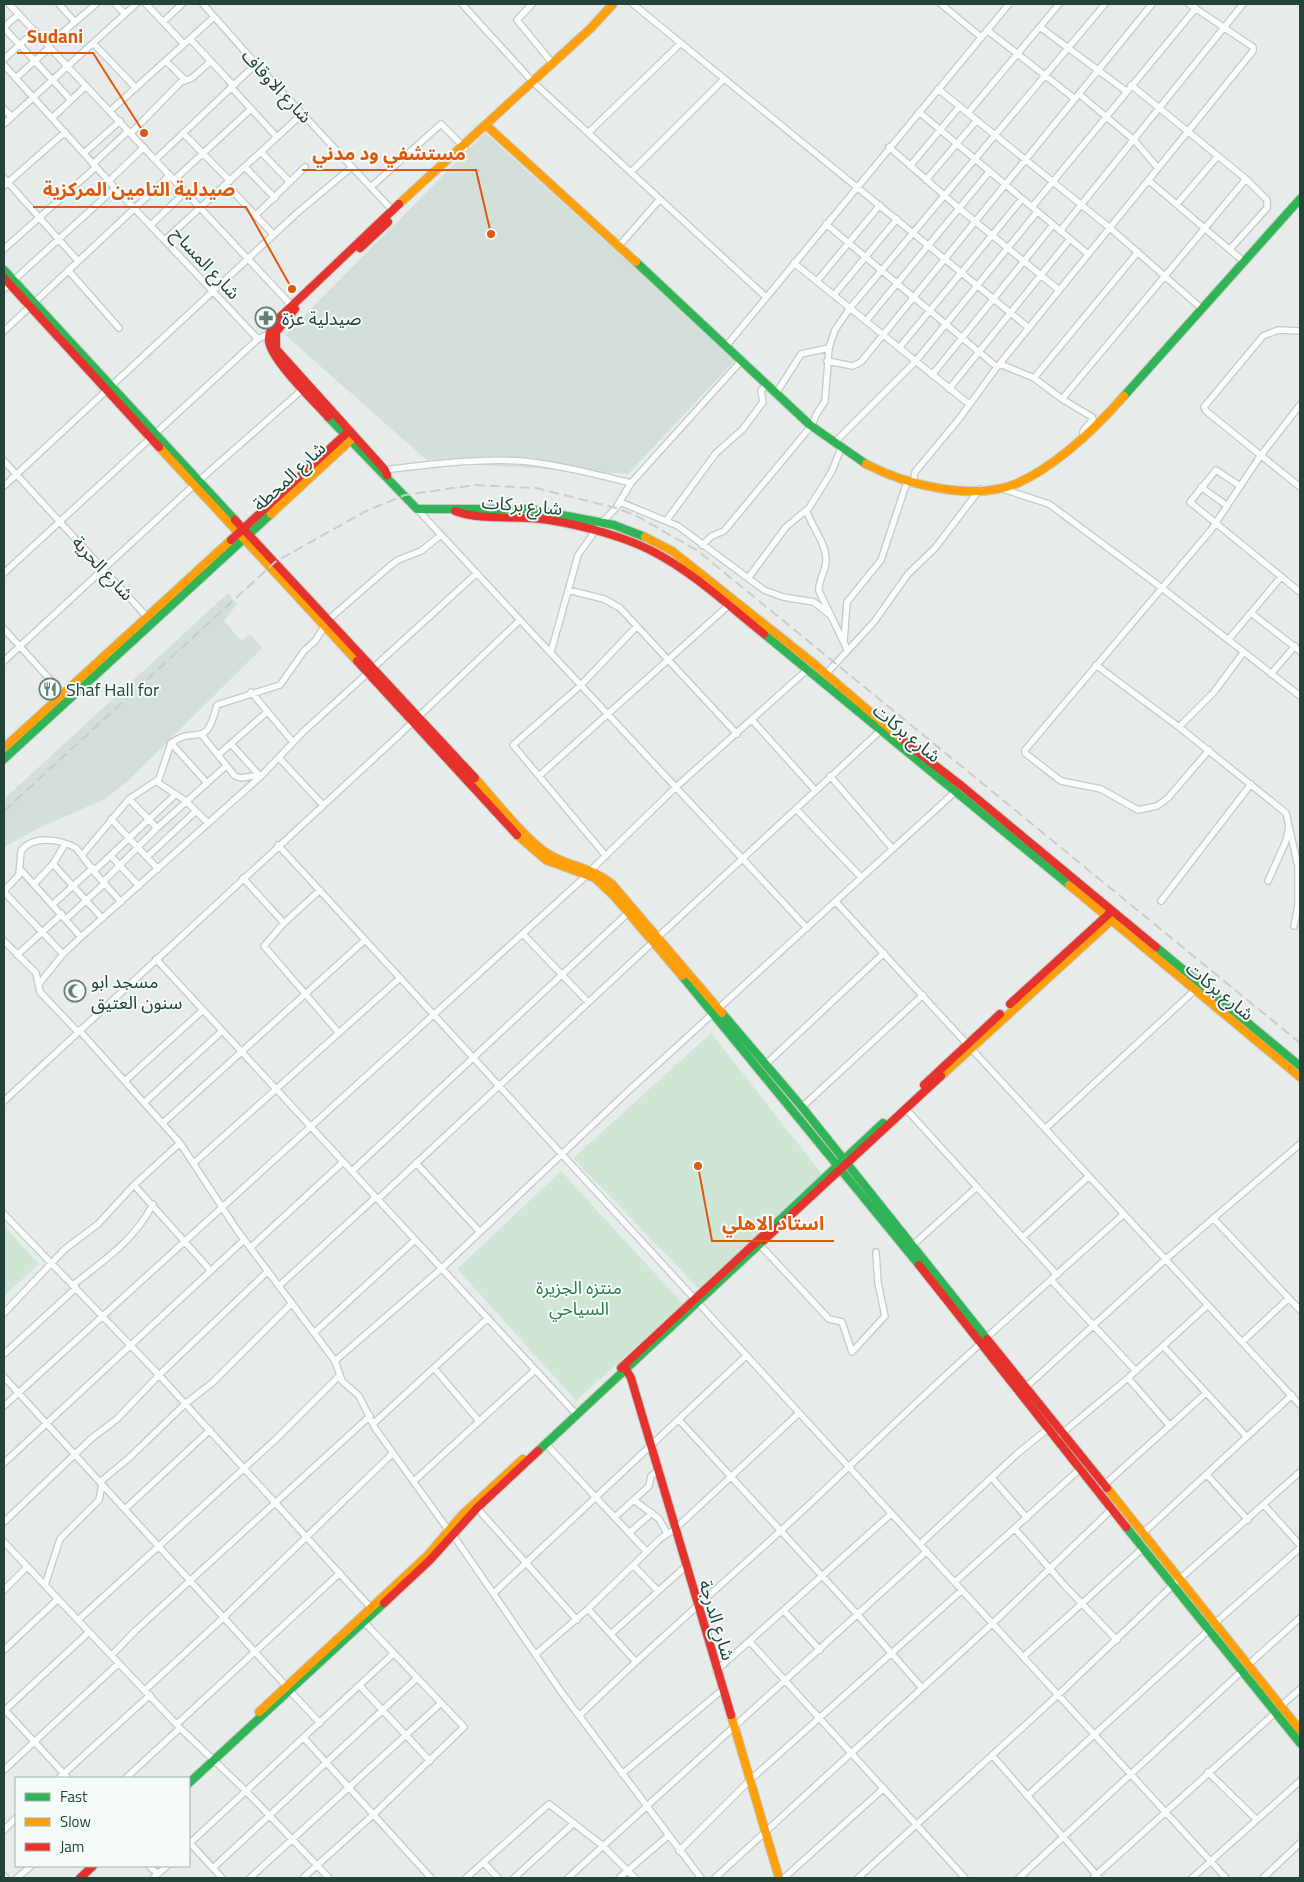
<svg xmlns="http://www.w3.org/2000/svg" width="1304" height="1882" font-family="'Titillium Web','Noto Sans Arabic',sans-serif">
<rect width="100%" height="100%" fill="#e7ecea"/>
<!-- built -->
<path fill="#d4dfda" d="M485 133 736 359 628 474 429 462 285 335Z
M228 593 237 604 224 621 242 641 250 634 262 648 129 780 105 799 41 827 4 847V799Z"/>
<!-- green -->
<path fill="#cfe6d6" d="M711 1033 822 1174 699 1289 573 1158Z
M561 1171 683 1304 576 1401 457 1269Z
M4 1226 39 1264 4 1296Z"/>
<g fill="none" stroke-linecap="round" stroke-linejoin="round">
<!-- street casing -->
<g stroke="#c4c9c7" stroke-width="8">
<path id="street" d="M9 4 293 307
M59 4 75 22
M115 4 125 14
M146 4 184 44
M203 4 256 64 393 211
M462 4 533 82 766 297
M532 4 517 20 553 64
M633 4 1029 328
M941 4 981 37
M163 22 182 4
M4 27 19 14
M1040 27 1126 91
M4 28 71 100
M987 30 1075 99
M190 39 233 85
M93 43 136 88
M48 45 96 4
M4 59 35 31
M166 61 185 80
M4 65 115 188 258 339
M16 78 50 47
M1131 85 1246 179 1267 200V208L1230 249
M231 87 276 136
M938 89 1110 228 1201 308
M1079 94 1134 140 1158 168
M4 109 12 117
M110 111 214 17
M919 112 1088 254
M968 113 1059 4
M52 118 86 86
M4 124 136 4
M131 133 175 88 181 82 192 78 211 61
M183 133 230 181
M588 133 681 43
M889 147 960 209 1059 290
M261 152 290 182
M84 153 120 121
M155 160 256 64
M93 164 128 131
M910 166 960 106
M245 167 275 198
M631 172 724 79
M4 178 78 261
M174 180 251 109
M926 180 977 120
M1148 180 1243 261
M109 181 144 147
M226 184 274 235
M4 186 65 132
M371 187 441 124 465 148
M1177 204 1217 157
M1032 207 1196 8
M256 215 305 167
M826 224 997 367
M151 225 186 191
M1060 231 1243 4
M165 240 302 114
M619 246 660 199
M4 249 96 167
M794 263 969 404
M68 270 119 328
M817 281 880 205
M4 289 115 188
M834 295 897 219
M866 321 989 172
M4 331 170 175
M1300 331 1278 330 1263 336 1204 407 1206 411 1300 487
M727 345 1009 4
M899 348 1022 199
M827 361 853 366 861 362 1152 4
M1000 364 1034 378 1062 399 1092 417 1093 419 1083 431V439
M932 375 1053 225
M1034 378 1138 252
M949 389 1070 239
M777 392 801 354 829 348
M1062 399 1246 179
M834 443 915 362 1037 212
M4 461 149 619
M383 470C427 465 478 458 522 461 559 465 595 474 631 483
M913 484 915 472 959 419 997 367 1253 51V47L1189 4
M4 486 297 213 352 167
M1240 486 1216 470 1190 502 1300 592
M1201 487 1226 505
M1003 489 1049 504 1162 588 1300 696
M620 502 678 526 764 590 783 597 814 602 830 615
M807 512C812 527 826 543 826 560 826 571 818 580 819 591L847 649
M666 521 716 453 743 429 763 402 761 391 767 383
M702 545 712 536 724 531 812 425 816 415 825 401 829 348 835 330 850 308 1105 4
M4 573 258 339 271 333
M749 577 786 527 809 508 832 471 841 448
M568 590 604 599 620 608 737 734
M1251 613 1300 651
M328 620 390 566 398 560 421 551 441 535
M520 620 807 928
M4 629 65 696
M1228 640 1281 577
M844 641 847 602 881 560 907 482
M551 652 578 555 601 523 616 508 631 483 742 360
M4 661 194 485 303 389
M1096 665 1179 727 1286 813 1298 866V906L1294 926
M373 668 477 573
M826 674 874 622 908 574 935 548 980 489
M1271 674 1295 646
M251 692 293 742
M752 720 815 790
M1179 727 1214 692 1243 653
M201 734 235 776 241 778 260 775
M171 743 207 783
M231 744 260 776
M1209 750 1168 798 1157 806 1138 810 1101 789 1061 781 1025 753V750L1047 724 1211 530 1261 455 1300 405
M218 755 267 712
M280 759 322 804
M539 776 729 605
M830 776 892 848
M157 782 186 801 208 823
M129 799 157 828
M796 809 861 877
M111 819 158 869
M278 845 1226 1878
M83 854 129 799 159 779 171 743C198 724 205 752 217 705L280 685 304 651 316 640 325 625
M111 856 139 886
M606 856 513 745 581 685 637 626
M147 857 196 811
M53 864 102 918
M20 869 81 937
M591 870 676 787 808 669
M94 871 176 794
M243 878 284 923
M1268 881 1286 841 1289 827
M103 882 157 828 226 766
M34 884 53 864 65 844
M320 890 284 923 264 946 339 1033
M4 891 19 875 21 851C33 835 60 839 76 848L96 874 121 902
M4 892 63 954
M1161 901 1251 784
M836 902 1300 1405
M53 904 93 868
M66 919 104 884
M523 934 588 1002
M658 937 880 731
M4 941 36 973 40 992 78 1032
M17 955 62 914
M156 959 577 1415
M39 984 63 954 81 937 261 776 304 731 369 672
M79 1030 180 1143 237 1230 335 1361 342 1381 359 1396 375 1428 449 1531
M766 1064 884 953
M126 1080 203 1010
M4 1101 397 737 520 620 417 509
M145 1102 222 1031
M802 1107 923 995
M906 1109 1057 1275
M164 1122 365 940
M1046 1128 1195 990
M195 1162 400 978
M416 1163 480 1232
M352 1171 628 913
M134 1185 211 1271
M378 1199 653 942
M4 1214 159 1375 371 1608
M1213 1218 1300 1310
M1023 1237 1089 1176
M760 1245 829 1319 842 1322 852 1352 885 1316 878 1283 876 1252
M913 1245 977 1187
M250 1248 343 1162
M1051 1280 1136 1371
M73 1285C104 1260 134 1241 153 1204
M279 1286 376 1197
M4 1313 65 1249 98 1224 134 1185 180 1143
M314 1333 415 1240
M986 1338 1124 1214
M1242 1342 1289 1298
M1163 1346 1247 1437
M4 1354 76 1288
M335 1361 441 1269 625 1094 956 791
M434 1368 479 1421
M4 1377 287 1687
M1128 1378 1170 1426
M1026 1387 1166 1259 1300 1144
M4 1406 587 875
M679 1420 858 1615 922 1688
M373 1424 488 1318
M1060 1435 1128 1378 1208 1305
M546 1444 647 1552
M4 1463 244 1240
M1207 1475 1248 1520
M992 1478 1027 1518
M414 1481 535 1370
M100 1482 129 1458 185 1404 212 1383 292 1303
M1103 1486 1206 1393
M634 1500 659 1519 667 1533
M1264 1505 1300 1545
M477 1508 577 1620
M125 1509 210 1430
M615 1517 649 1486 651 1476 657 1471
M4 1522 92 1438 117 1419 159 1375 268 1271
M1015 1529 1065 1586 1117 1640
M629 1533 652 1513
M1142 1534 1292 1395
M453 1535 562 1693 701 1878
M4 1542 180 1728 246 1791 329 1878
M920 1544 1018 1453 1049 1428
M634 1566 658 1591
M955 1582 1081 1468
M45 1585 60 1539 99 1500 102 1484
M4 1590 27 1567
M495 1592 746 1356
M588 1609 636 1662
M784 1611 820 1650
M78 1620 275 1440 340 1375
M1214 1624 1300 1548
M611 1634 685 1567
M750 1642 965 1878
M4 1650 58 1599
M536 1654 588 1609 661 1538 675 1529 799 1413
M112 1655 135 1631 370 1416
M1023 1657 1144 1547
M1248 1665 1300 1618
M716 1671 891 1514
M360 1686 430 1761
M145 1690 224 1617 393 1453
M290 1691 320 1723
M1281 1706 1300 1689
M4 1709 68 1778
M4 1711 89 1632
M579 1716C655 1641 736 1573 814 1500 869 1448 923 1395 980 1344
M177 1724 340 1573
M304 1738 431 1878
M992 1755 1099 1878
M4 1770 119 1663
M1208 1772 1256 1819
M622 1774 722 1690
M59 1778 150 1695
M126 1778 180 1728
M1027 1796 1210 1629
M4 1830 16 1818
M190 1843 222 1878
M189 1844 393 1654
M679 1851 749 1781 962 1590
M484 1863 498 1878
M149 1866 158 1874
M213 1868 417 1678
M4 1876 6 1878
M17 1878 31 1866
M153 1878 167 1866
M250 1878 441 1703
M303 1878 373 1815 464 1727 364 1622
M466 1878 549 1804 603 1846 635 1878
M514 1878 574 1823
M568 1878 927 1551
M619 1878 668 1836
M715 1878 992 1624 1113 1508
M784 1878 884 1788
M858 1878 1058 1695 1174 1584 1300 1472
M1019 1878 1243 1670
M1093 1878 1276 1712
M1192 1878 1300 1781
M1263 1878 1300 1843"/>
</g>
<!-- fast casing -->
<g stroke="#c2cac7" stroke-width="10">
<path id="fast" d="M636 262 810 425 866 464
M4 270 235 520
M1124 396 1300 199
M328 417 417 509H531L614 525 645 537
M764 634 1069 885
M4 759 271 514
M1156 947 1300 1066
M682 976 919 1265
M722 1013 802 1107 987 1339
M769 1230 883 1123
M538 1451 764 1240
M1126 1527 1300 1743
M189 1783 384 1603"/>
</g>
<!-- slow casing -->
<g stroke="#c2cac7" stroke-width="10">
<path id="slow" d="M487 126 636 262
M399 204 591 28 613 4
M159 447 357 661
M866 464C906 485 974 502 1018 483 1059 464 1094 430 1124 396
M271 514 354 437
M645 537 672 551 813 663 905 742
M4 748 231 540
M475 778C493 798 529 844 550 855 571 867 591 867 612 884L722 1013
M517 835 546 860 595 878 614 896 682 976
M1069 885 1300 1077
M941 1076 1117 915
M1107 1488 1300 1730
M259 1712 427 1556 462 1515 523 1459
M731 1715 779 1878"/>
</g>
<!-- jam casing -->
<g stroke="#c2cac7" stroke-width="10">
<path id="jam" d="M360 248 388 222
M4 278 159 447
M295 309 276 332V349L385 470 387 475
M328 417C314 401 271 360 269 341 268 333 272 326 277 320L399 204
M455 511C485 522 518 514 549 520 581 525 626 537 654 552 694 573 729 606 764 634
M235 520 475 778
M231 540 349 431
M357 661 517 835
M905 742 963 787 1156 947
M1010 1004 1112 911
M924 1085 1000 1014
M764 1240 941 1076
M919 1265 1126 1527
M987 1339 1107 1488
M624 1366 631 1378 731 1715
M621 1368 769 1230
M384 1603 430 1560 477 1508 538 1451
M80 1878 93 1866"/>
</g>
<!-- street -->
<use href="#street" stroke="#fbfcfc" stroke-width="5.5"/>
<!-- fast -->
<use href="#fast" stroke="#30b455" stroke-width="8"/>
<!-- slow -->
<use href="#slow" stroke="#ff9f0a" stroke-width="8"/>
<!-- jam -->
<use href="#jam" stroke="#e5322d" stroke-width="8"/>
<!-- rail -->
<path stroke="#c8cdcb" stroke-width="2" stroke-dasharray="10 5" stroke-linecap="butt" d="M4 811 275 562 366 511 405 495 475 485 536 488 616 508 637 516 698 551 1300 1043"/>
</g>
<!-- icons -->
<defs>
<g id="pharmacy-ring" transform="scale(1.125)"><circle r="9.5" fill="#f5fbf8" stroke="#667e78" stroke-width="1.5"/><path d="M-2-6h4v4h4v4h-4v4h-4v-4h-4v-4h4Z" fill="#667e78"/></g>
<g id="restaurant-ring" transform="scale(1.125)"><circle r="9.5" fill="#f5fbf8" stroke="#667e78" stroke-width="1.5"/><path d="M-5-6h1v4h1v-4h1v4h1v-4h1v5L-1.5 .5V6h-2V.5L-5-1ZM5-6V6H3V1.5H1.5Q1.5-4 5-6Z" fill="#667e78"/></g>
<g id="mosque-ring" transform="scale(1.125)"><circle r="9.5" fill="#f5fbf8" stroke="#667e78" stroke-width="1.5"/><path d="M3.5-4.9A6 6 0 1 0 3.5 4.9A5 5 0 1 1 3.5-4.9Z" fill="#667e78"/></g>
</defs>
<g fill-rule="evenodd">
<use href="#pharmacy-ring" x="266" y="318"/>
<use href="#restaurant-ring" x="50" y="689"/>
<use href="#mosque-ring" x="75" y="991"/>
</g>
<g text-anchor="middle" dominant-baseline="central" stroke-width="4" stroke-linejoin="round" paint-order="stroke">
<!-- street labels -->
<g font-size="18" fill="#21433a" stroke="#f5fbf8">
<text transform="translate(277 86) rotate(47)">شارع الاوقاف</text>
<text transform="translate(206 263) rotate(47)">شارع المساح</text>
<text transform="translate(289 476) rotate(-43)">شارع المحطة</text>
<text transform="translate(522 505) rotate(5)">شارع بركات</text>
<text transform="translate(103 568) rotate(47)">شارع الحرية</text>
<text transform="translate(907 733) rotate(39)">شارع بركات</text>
<text transform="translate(1220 991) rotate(39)">شارع بركات</text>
<text transform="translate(717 1620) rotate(73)">شارع الدرجة</text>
</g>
<!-- poi labels -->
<g font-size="18" fill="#21433a" stroke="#f5fbf8" text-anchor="start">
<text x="282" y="318">صيدلية عزة</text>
<text x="66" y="689">Shaf Hall for</text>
<text x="91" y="981">مسجد ابو<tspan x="91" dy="21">سنون العتيق</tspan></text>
</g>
<!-- park labels -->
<g font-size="18" fill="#267f48" stroke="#f5fbf8">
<text x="579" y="1287">منتزه الجزيرة<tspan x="579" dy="21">السياحي</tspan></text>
</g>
</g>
<!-- callouts -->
<path fill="none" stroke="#de580e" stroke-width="2" d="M144 133L93 53H17M491 234L476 170H302M292 289L246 207H33M698 1166L712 1241H834"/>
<g fill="#de580e" stroke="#f5fbf8" stroke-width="2">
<circle cx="144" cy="133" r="5"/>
<circle cx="491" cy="234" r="5"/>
<circle cx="292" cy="289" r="5"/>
<circle cx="698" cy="1166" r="5"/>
</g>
<g font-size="19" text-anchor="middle" font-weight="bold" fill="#de580e" stroke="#f5fbf8" stroke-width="4" stroke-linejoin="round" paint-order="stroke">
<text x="55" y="43">Sudani</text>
<text x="389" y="160">مستشفي ود مدني</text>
<text x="139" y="196">صيدلية التامين المركزية</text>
<text x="773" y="1230">استاد الاهلي</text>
</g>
<!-- border -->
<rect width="1304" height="1882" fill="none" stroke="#21433a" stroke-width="10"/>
<!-- legend -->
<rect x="15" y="1777" width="175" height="90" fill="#f5fbf8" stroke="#a0b1ac"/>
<rect x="25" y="1793" width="25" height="8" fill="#30b455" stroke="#a0b1ac"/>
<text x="60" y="1802" font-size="15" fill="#21433a">Fast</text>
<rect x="25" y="1818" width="25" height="8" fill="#ff9f0a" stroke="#a0b1ac"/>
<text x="60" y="1827" font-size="15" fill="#21433a">Slow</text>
<rect x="25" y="1843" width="25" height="8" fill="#e5322d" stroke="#a0b1ac"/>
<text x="60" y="1852" font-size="15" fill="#21433a">Jam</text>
</svg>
